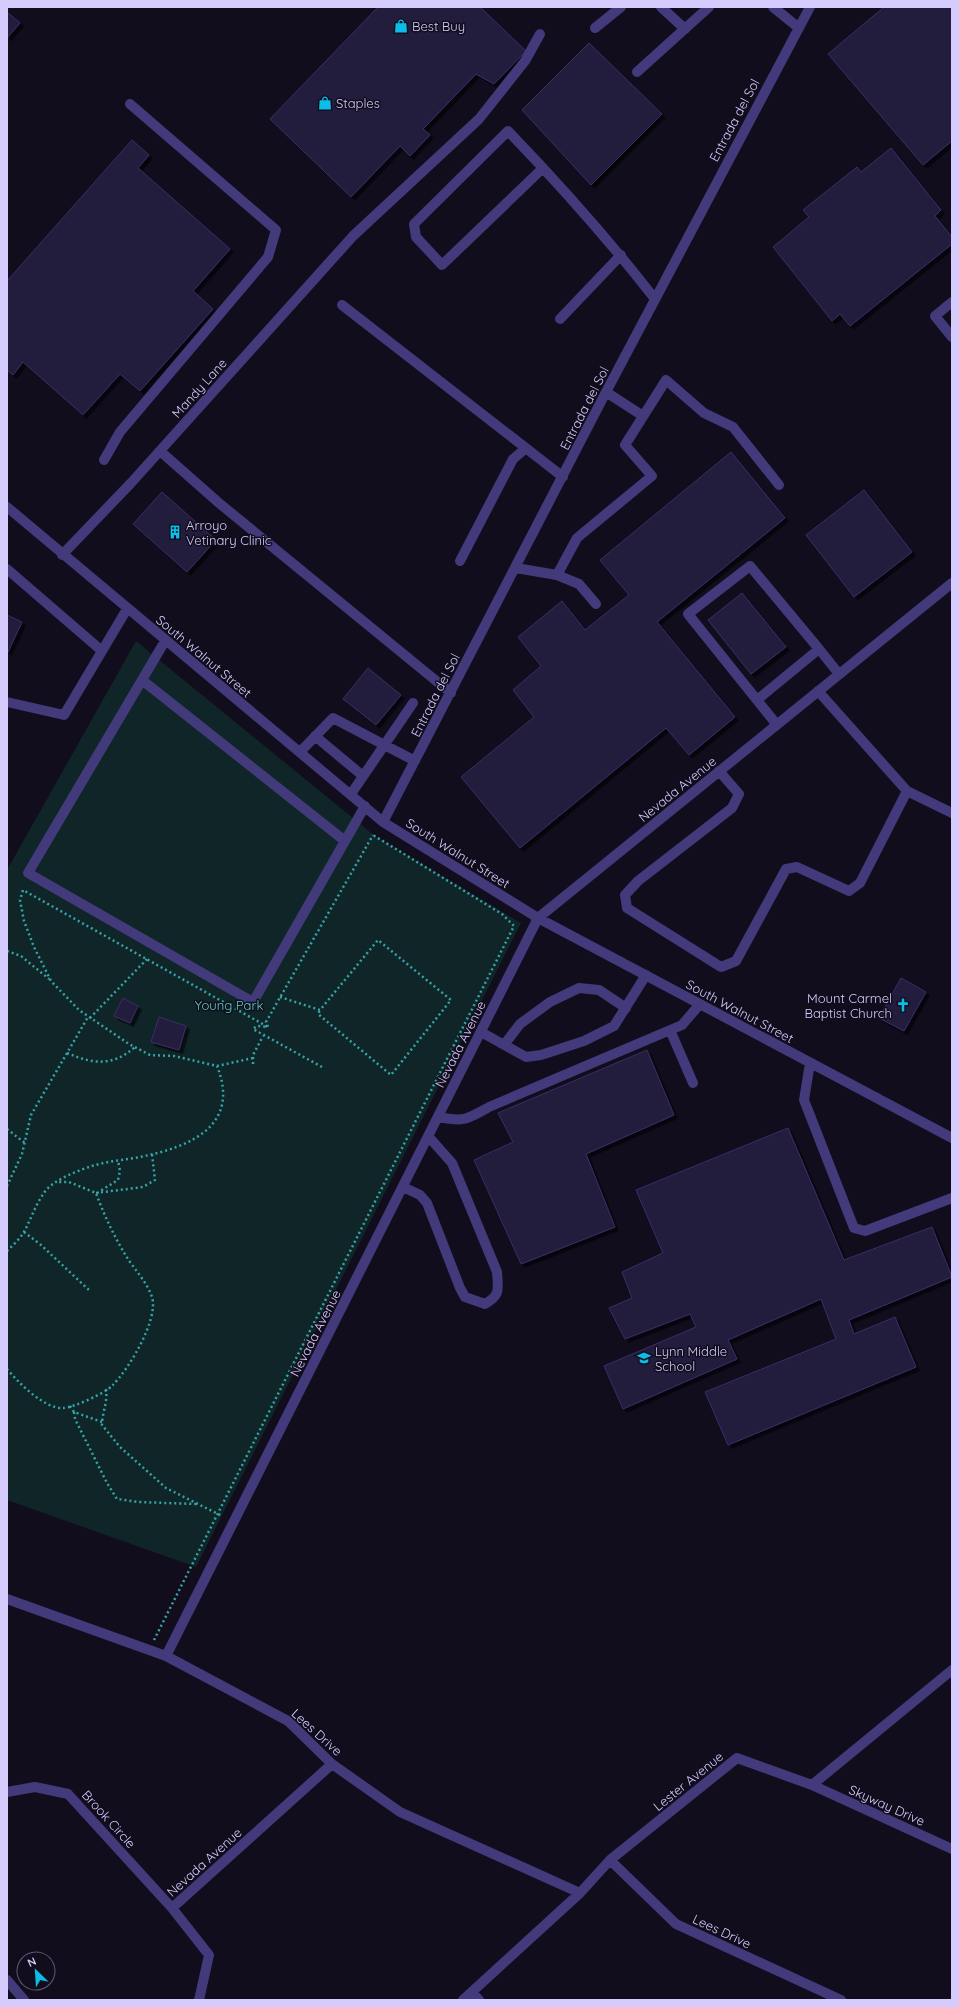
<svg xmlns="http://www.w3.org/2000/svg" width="959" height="2007" font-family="Quicksand,sans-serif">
<defs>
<filter id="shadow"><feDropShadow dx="3.5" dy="3.5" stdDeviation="0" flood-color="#0009"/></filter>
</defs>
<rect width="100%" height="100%" fill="#110d1d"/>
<!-- green -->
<path fill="#102527" d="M136 641 375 836 521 923 196 1567 7 1500V870Z"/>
<!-- building -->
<path fill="#241a3d" stroke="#3e2d68" filter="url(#shadow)" d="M378 7H480L526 51 494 84 476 74 423 129 430 135 410 156 400 146 351 197 270 119Z
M884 7H952V141L923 165 828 54Z
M7 12 20 23 7 38Z
M589 43 662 114 591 185 522 110Z
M132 140 149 155 138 168 230 249 193 291 213 309 140 391 120 374 83 415 23 362 13 375 7 370V281Z
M891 148 941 210 935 216 952 237V244L850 326 840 314 832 321 773 247 809 217 803 210 857 167 861 172Z
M731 452 785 518 657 622 735 717 689 755 666 728 520 848 461 777 534 717 513 690 541 666 518 637 562 601 585 630 629 595 600 560Z
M864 490 912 552 854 597 806 535Z
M162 492 216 540 187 572 133 524Z
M742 593 786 647 751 674 708 620Z
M7 615 22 622 8 652 7 651Z
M368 668 401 695 376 725 343 699Z
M901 978 926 992 904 1031 879 1018Z
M123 998 138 1006 130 1023 114 1016Z
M159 1017 186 1026 179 1050 151 1042Z
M647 1050 674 1115 586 1154 615 1227 521 1264 474 1160 513 1142 498 1113Z
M788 1128 844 1260 932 1227 952 1277 849 1320 854 1334 895 1317 916 1367 728 1445 705 1392 836 1339 821 1299 728 1340 737 1359 623 1409 604 1366 696 1327 690 1314 625 1339 609 1308 632 1298 622 1272 663 1253 636 1190Z"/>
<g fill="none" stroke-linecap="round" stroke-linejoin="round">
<!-- path -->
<path stroke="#33a5a9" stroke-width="2.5" stroke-dasharray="2 3" stroke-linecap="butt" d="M7 951 21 956 49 979
M280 997 320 1010 378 940 451 1000 391 1075 318 1014 320 1010
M90 1018 147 959
M67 1053C93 1064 112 1067 135 1047
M253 1058 217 1066 174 1056 150 1055 129 1044 79 1010 51 981 34 947 24 921 20 900 23 890 268 1027
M253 1064V1055L263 1036
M322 1067 253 1029 257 1026 268 1027 266 1022 373 835
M7 1129 25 1143
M7 1186 22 1154 31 1115 88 1017
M96 1193 143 1187 155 1180 152 1154
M97 1193 118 1180 120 1171 118 1160
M24 1232 41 1245 90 1291
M7 1251C13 1245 21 1238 25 1230 32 1217 40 1192 53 1184 64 1176 80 1170 92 1166 108 1161 124 1160 140 1157 190 1147 241 1126 217 1066
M7 1369C18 1382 44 1409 63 1408 73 1408 105 1393 112 1386 128 1370 159 1320 152 1297 147 1282 134 1269 126 1256 114 1236 104 1215 96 1193L69 1182H57
M106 1389C108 1402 102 1413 102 1425L120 1447 166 1488 222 1516
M70 1406 74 1412 102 1422
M74 1412 75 1419 107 1483 117 1499 138 1502 197 1504
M154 1640 514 926 502 914 373 835"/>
<!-- minor -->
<path stroke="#423a7a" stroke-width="10" d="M661 7 685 29
M773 7 799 28
M595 28 621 7
M637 72 709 7
M543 168 442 265 416 237 414 224 508 131C560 185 609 240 655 299
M952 302 935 316 952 337
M342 305 563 477
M560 319 621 255
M606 392 643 416
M160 451 219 503 451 693
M104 460 120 432 268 257 276 230 130 104
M7 507 383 822 538 918 952 1138
M62 555 131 483 353 236 479 119 525 61 540 34
M460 561 513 459 525 449
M516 568 557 575 579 584 596 604
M7 569 102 651 64 715 7 702
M557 575 577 538 652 476 625 445 666 380 704 413 733 427 779 485
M165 641 28 873 253 1002 365 806
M102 651 127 609
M142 680 345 841
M818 691 907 791 952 813
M757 700 819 649 839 674
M777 725 688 614 750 566 819 649
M315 736 363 776
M300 752 333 718 415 761
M719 771 739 794 732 808 638 881 625 895 627 908 721 967 736 961 786 869 797 867 849 891 860 883 907 791
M351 794 413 703
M383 822 606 392 810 7
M670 1030 693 1083
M481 1032 526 1057 541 1055 584 1041 614 1026 646 975
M504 1045 520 1024 550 1002 579 988 599 990 626 1008
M810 1063 804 1100 854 1228 865 1231 952 1198
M438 1117C464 1122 466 1120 489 1107L682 1025 700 1004
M403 1187 420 1195 427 1203 460 1288 465 1297 485 1304C501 1295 498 1289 497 1272L452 1163 428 1136
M7 1599 166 1656 288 1721 332 1764 400 1812 580 1893
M166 1656 538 918 952 583
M812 1785 952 1849
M7 1792 35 1787 68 1794 172 1908 209 1955 199 2000
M610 1860 676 1924 841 2000
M172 1908 332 1764
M7 1980 24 2000
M472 1992 479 2000
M463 2000 580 1893 610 1860 737 1758 812 1785 952 1670"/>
</g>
<!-- icons -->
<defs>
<g id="shop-bare" transform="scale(1.08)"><path d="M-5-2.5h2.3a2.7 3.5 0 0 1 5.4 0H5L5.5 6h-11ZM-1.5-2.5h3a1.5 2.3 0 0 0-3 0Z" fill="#0cbde8" stroke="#110d1d" stroke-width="2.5" paint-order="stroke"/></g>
<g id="building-bare" transform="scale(1.08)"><path d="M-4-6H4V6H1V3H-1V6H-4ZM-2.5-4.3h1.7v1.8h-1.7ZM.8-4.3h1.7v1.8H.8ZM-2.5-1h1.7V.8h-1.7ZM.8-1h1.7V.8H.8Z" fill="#0cbde8" stroke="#110d1d" stroke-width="2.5" paint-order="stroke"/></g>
<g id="church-bare" transform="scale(1.08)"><path d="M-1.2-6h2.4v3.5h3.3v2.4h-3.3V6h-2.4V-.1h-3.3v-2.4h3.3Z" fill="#0cbde8" stroke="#110d1d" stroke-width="2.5" paint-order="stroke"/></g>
<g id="school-bare" transform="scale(1.08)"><path d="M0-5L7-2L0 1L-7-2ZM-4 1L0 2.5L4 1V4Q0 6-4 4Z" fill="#0cbde8" stroke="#110d1d" stroke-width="2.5" paint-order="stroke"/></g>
</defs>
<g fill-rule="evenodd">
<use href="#shop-bare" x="401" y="26"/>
<use href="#shop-bare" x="325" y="103"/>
<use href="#building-bare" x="175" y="532"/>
<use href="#church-bare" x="903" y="1005"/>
<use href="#school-bare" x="644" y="1358"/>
</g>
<g text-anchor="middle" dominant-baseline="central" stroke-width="3" stroke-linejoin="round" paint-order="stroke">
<!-- poi labels -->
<g font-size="13" fill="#d5cbfc" stroke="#110d1d" text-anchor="start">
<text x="412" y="26">Best Buy</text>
<text x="336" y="103">Staples</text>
<text x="186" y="525">Arroyo<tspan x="186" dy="15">Vetinary Clinic</tspan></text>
<text x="892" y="998" text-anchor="end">Mount Carmel<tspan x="892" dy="15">Baptist Church</tspan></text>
<text x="655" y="1351">Lynn Middle<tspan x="655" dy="15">School</tspan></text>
</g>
<!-- street labels -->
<g font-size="13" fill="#d5cbfc" stroke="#110d1d">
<text transform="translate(734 120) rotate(-62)">Entrada del Sol</text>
<text transform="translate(199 388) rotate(-48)">Mandy Lane</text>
<text transform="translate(584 408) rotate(-63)">Entrada del Sol</text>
<text transform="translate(204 656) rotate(40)">South Walnut Street</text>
<text transform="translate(435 695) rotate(-63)">Entrada del Sol</text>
<text transform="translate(677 789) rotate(-39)">Nevada Avenue</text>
<text transform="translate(458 853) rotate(32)">South Walnut Street</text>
<text transform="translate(740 1011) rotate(28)">South Walnut Street</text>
<text transform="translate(460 1044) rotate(-63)">Nevada Avenue</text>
<text transform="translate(315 1333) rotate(-63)">Nevada Avenue</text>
<text transform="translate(317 1732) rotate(42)">Lees Drive</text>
<text transform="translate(688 1781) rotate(-39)">Lester Avenue</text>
<text transform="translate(887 1805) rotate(24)">Skyway Drive</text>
<text transform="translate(109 1819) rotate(48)">Brook Circle</text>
<text transform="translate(204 1862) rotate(-42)">Nevada Avenue</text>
<text transform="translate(722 1931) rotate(25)">Lees Drive</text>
</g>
<!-- park labels -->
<g font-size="13" fill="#5cd7c4" stroke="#110d1d">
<text x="229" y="1005">Young Park</text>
</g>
</g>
<!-- border -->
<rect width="959" height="2007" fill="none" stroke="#d5cbfc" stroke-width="16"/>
<!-- north arrow -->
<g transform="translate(36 1971) rotate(335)"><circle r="19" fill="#110d1d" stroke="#5f5976"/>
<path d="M0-3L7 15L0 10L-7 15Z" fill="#0cbde8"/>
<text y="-6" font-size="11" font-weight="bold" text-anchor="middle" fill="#d5cbfc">N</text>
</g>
</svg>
